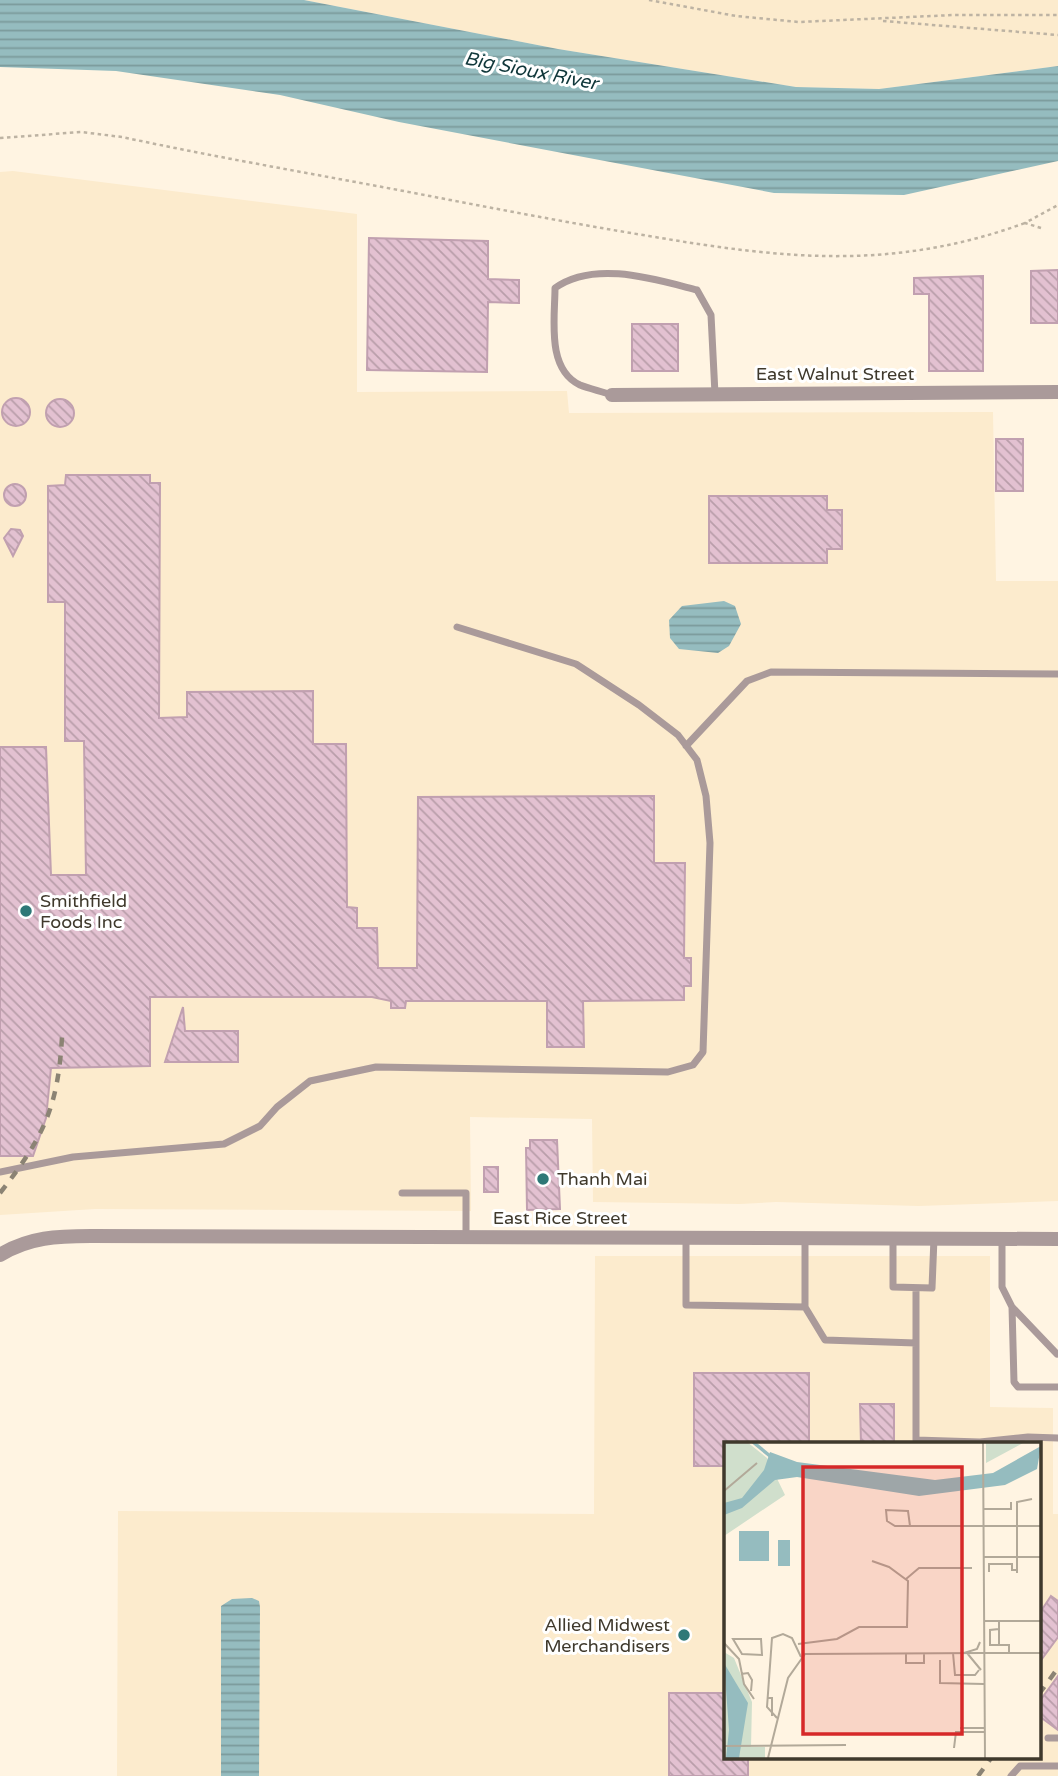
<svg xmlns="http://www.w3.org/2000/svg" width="1058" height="1776" font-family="'Varela Round',sans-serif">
<defs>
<pattern id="water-rules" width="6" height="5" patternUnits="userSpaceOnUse" patternTransform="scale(1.75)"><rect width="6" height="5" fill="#95bcbf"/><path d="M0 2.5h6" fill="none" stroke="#7b9a9b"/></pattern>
<pattern id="building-back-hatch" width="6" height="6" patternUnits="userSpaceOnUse" patternTransform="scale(1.75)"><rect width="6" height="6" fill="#e3c1d1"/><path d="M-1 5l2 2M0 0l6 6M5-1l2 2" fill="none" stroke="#b99eaa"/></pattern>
</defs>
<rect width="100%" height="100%" fill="#fff4e2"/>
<!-- built -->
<path fill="#fcebcd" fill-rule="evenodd" d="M304 0H1058V66L879 89 796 87 558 49Z
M13 171 357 214V392L567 391 569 413 993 412 996 581H1058V1201L919 1206 776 1202 740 1204 593 1202 592 1119 470 1117 471 1211 95 1209 0 1215V172Z
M595 1256H990V1407L1053 1408V1514H1058V1776H117L118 1511 594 1514ZM726 1444H1039V1757H726Z"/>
<!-- water -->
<path fill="url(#water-rules)" d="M0 0H304L558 49 796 87 879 89 1058 66V161L904 195 774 193 399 122 280 95 116 71 0 67Z
M724 601 735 606 741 624 729 646 718 653 679 649 670 638 669 620 682 606Z
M252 1598 259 1601 260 1607 259 1776H221V1606L232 1599Z"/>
<!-- building -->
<path fill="url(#building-back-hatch)" stroke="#c1a0b0" stroke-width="2" d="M369 238 488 241V279L519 280V303L488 302 487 372 367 370Z
M1058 270V323H1031V271Z
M983 276V371H929V294H914V278Z
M632 324H678V371H632Z
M2 412a14 14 0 1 1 28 0a14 14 0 1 1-28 0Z
M46 413a14 14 0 1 1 28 0a14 14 0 1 1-28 0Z
M996 439H1023V491H996Z
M66 475H150V483H160L159 718 187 717V692L313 691V744H346L347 907 357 908V928H377L378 968H417L418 797 654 796V863H685L684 958H691V986H684V1000L583 1001 584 1047H547V1001H406L405 1008H391V1001L372 997H150V1066L51 1068 46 1118 33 1156H0V747H46L51 875H86L84 741H65V602H48V486L65 485Z
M4 495a11 11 0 1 1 22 0a11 11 0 1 1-22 0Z
M709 496H827V510H842V549H827V563H709Z
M11 529 20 530 23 536 13 556 4 538Z
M183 1007 185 1031H238V1062H165Z
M530 1140H557L560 1209 527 1210 526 1148H530Z
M484 1167H498V1192H484Z
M694 1373H809V1444H725V1466H694Z
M860 1404H894V1444H861Z
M1051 1596 1058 1601V1637L1039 1663V1614Z
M1058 1676V1730L1039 1716V1702Z
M669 1693H725V1757H748V1776H669Z"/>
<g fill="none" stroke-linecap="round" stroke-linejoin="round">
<!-- path -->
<path stroke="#bdb3a3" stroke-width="2.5" stroke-dasharray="3.5 3.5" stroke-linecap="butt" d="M649 0 736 16 799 22 954 15H1058
M883 21 1058 35
M0 138 81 132 122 137C229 160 338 178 445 199 513 212 581 225 649 236 784 259 893 271 1025 223
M1041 228 1025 223 1058 205"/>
<!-- service -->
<path stroke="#aa9a9a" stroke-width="7" d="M612 395C601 391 590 389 580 385 546 369 555 318 555 288 594 260 654 279 697 290L711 315 715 394
M686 746 747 681 771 672 1058 674
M0 1172 73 1157 224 1144 260 1126 277 1107 310 1081 376 1067 668 1072 693 1065 703 1052 710 843 706 796 697 760 678 735 639 705 576 664 457 627
M402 1193H466V1237
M686 1238V1305L805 1307V1239
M893 1239V1287L932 1288 934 1238
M1002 1239V1287L1012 1307 1014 1382 1018 1387H1058
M916 1288V1440L980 1442 1028 1437 1058 1438
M805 1307 825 1340 916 1343
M1012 1307 1057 1354
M1048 1738H1058
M1011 1776 1020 1766H1058"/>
<!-- minor -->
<path stroke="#aa9a9a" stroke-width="14" d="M612 395 1058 392"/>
<!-- tertiary -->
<path stroke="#aa9a9a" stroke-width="14" d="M0 1255C29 1237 58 1236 91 1236L1058 1239"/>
<!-- rail -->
<path stroke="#8b8374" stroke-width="4.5" stroke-dasharray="9 9" stroke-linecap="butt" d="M0 1193C43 1138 58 1108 62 1037
M1039 1694 1058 1668
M978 1776 992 1757"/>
</g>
<!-- markers -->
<g fill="#2e7877" stroke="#fff" stroke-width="2.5">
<circle cx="26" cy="911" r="7"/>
<circle cx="543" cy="1179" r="7"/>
<circle cx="684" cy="1635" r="7"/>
</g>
<g text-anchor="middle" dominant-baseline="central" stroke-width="6" stroke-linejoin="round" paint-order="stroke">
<!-- street labels -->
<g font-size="18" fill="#3f392c" stroke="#fff">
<text x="835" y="374">East Walnut Street</text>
<text x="560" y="1218">East Rice Street</text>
</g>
<!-- poi labels -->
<g font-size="18" fill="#3f392c" stroke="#fff" text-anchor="start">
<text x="40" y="901">Smithfield<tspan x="40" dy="21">Foods Inc</tspan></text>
<text x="557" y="1179">Thanh Mai</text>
<text x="670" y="1625" text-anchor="end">Allied Midwest<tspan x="670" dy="21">Merchandisers</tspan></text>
</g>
<!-- water labels -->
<g font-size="19" font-style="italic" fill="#10373a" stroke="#fff">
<text transform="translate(531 71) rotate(11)">Big Sioux River</text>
</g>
</g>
<!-- overview -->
<g transform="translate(724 1442)">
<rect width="317" height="317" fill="#fff4e2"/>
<path d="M0 0H23L43 16 61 53 0 94ZM262 0H301L262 21ZM0 210 10 216 28 260 27 305H41V316H0Z" fill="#d0dfcc"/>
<path d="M317 4 313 27 281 43 195 54 73 35 51 38 18 66 0 73V61L18 56 40 28 46 10 73 20 211 38 269 31ZM15 89H45V119H15ZM54 98H66V124H54ZM0 221 24 261 15 316H2L5 288Z" fill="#95bcbf"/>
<path fill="none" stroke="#95bcbf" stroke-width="3.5" d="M29 0 46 14"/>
<path fill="none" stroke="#b2a999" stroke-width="2" d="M259 0 261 316M0 49 33 21M259 67H287V60M186 84 184 69 162 68 163 79 171 84H317M260 115H317M265 130V122H288V128H293M293 131V60L308 57M182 137 195 126H248M260 179H317M275 179V203H285V211M275 187 266 188V203H275M9 197H37L38 213 18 212ZM0 201 15 217 20 242 30 257M74 202 113 197 135 185H183L184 139 165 125 148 119M182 211V221H200V211M229 211 231 233H251L255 228M240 211 253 207 256 200M243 211 257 228M259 211H317M216 218V241L260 242M17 232 24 231 28 238 27 249M43 256H48V274M53 276 43 265 48 196 59 192 68 196 77 215M236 286H261M0 304 122 303M230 306 232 290H261M44 316 64 236 81 212 259 211"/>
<path fill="#d62828" fill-opacity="0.15" stroke="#d62828" stroke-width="3.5" d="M79 25H238V292H79Z"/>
<rect width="317" height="317" fill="none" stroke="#3f392c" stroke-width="3.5"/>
</g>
</svg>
